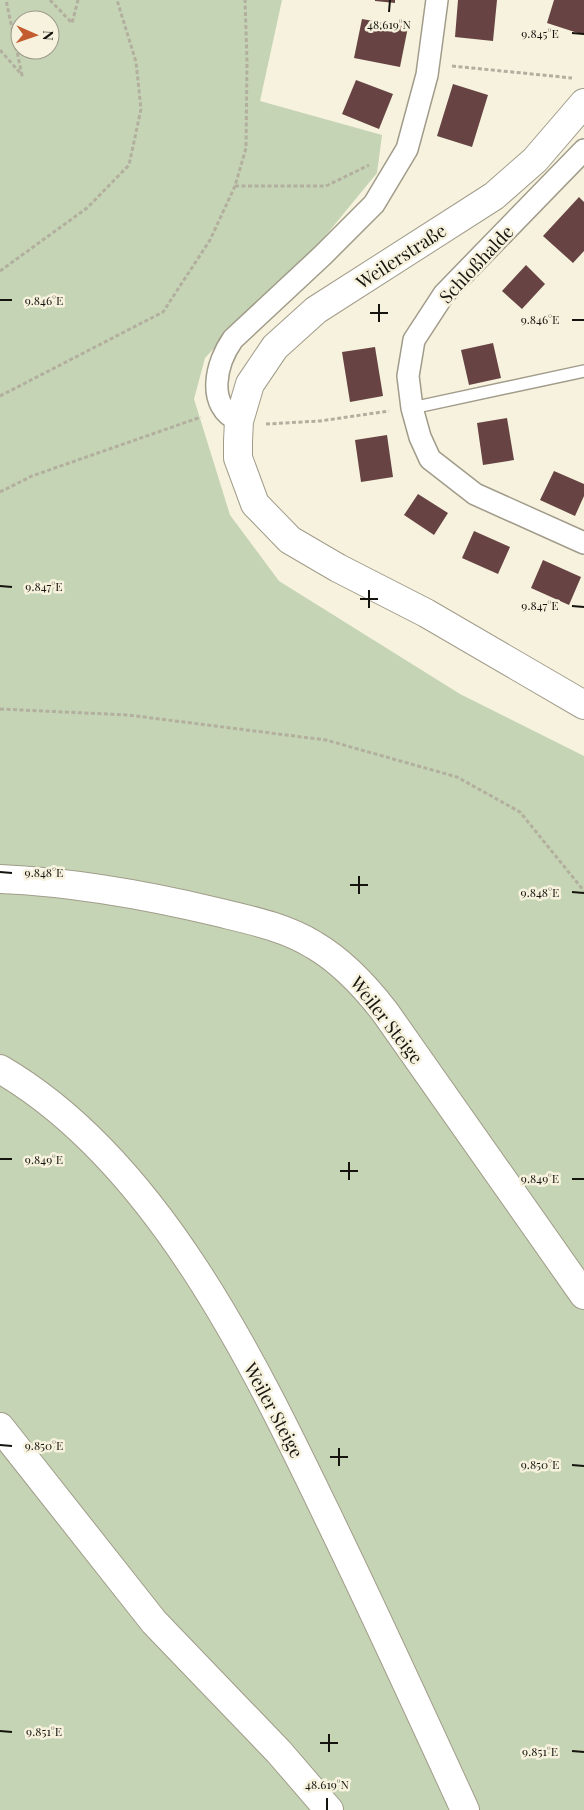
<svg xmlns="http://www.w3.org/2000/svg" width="584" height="1810" font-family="'Playfair Display',serif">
<rect width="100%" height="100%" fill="#f7f2de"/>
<!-- green -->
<path fill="#c5d4b4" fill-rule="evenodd" d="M0 0H282L260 101 382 135 377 173 317 246 248 311 205 358 194 399 230 515 279 581 460 694 584 756V1810H0ZM20 20H50V50H20Z"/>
<!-- building -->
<path fill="#674443" d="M375 0H395V3L375 1Z
M458 0H497L493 41 455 37Z
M554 0H584V35L547 23Z
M362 19 408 27 400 67 354 58Z
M356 80 393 94 379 129 342 114Z
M453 84 488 95 472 147 437 136Z
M579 197 584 202V251L573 263 543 236Z
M526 265 545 284 522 309 502 291Z
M493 343 501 378 469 385 461 350Z
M375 347 383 396 350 402 342 352Z
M507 418 514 460 483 465 477 423Z
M387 435 393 477 361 482 355 440Z
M554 471 584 484V496L575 516 540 500Z
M418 494 448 513 434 535 404 515Z
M474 531 510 547 498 574 462 558Z
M543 560 581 577 569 605 531 588Z"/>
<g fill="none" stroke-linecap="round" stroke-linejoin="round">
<!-- lane casing -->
<g stroke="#a19c8a" stroke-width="14">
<path id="lane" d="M412 408 584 371"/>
</g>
<!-- street casing -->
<g stroke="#a19c8a" stroke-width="24">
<path id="street" d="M584 150 444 294 414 340 408 376 412 408 420 437 430 459 475 494 584 543
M239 421C205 406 216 363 233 339L323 255 374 204 407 149 427 75 437 0"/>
</g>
<!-- secondary casing -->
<g stroke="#a19c8a" stroke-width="30">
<path id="secondary" d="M584 103 535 160 494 196 316 310 275 347 250 384 239 421 238 441V458L255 504 290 540 338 568 426 613 584 705
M0 879C73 882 146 895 217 912 250 920 285 927 314 945 343 962 365 986 385 1012L584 1295
M0 1069C158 1161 255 1365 331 1523 377 1618 421 1714 465 1810
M0 1427 154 1622 279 1752 329 1810"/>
</g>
<!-- path -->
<path stroke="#b3af9f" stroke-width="3" stroke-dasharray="4 2.5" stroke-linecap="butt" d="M50 0 72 23 78 0
M0 50 22 75 6 0
M452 66 572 78
M235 186H326L369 165
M0 271 87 208 129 165 141 109 136 62 117 0
M0 396 163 312 210 240 235 186 246 148 247 61 245 0
M266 424 320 421 389 411
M0 492 32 476 201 417
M0 709 128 715 326 740 457 777 520 812 584 891"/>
<!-- lane -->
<use href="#lane" stroke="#fff" stroke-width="11"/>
<!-- street -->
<use href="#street" stroke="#fff" stroke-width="21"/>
<!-- secondary -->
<use href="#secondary" stroke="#fff" stroke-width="28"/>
</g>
<!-- ticks -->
<path fill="none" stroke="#16140e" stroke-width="2" d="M389 12 390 0M572 33 584 34M0 300H12M370 313H388M572 320H584M379 322V304M0 586 12 587M360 599H378M572 606 584 607M369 608V590M0 872 12 873M350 885H368M572 892 584 893M359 894V876M0 1159H12M340 1171H358M572 1179H584M349 1180V1162M0 1445 12 1446M330 1457H348M572 1465 584 1466M339 1466V1448M0 1731 12 1732M320 1743H338M572 1751 584 1752M329 1752V1734M327 1810V1798"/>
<g text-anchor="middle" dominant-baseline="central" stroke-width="5" stroke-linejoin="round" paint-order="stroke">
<!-- street labels -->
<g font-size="18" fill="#16140e" stroke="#f7f2de">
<text transform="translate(401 256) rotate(-33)">Weilerstraße</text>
<text transform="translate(476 264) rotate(-47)">Schloßhalde</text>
<text transform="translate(387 1020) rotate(52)">Weiler Steige</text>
<text transform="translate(274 1410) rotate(62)">Weiler Steige</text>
</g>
</g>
<g font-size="12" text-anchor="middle" fill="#16140e" stroke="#f7f2de" stroke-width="5" stroke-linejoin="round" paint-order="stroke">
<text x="389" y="29">48.619°N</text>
<text x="540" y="38">9.845°E</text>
<text x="44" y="305">9.846°E</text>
<text x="540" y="324">9.846°E</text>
<text x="44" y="591">9.847°E</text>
<text x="540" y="610">9.847°E</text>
<text x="44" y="877">9.848°E</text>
<text x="540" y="897">9.848°E</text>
<text x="44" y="1164">9.849°E</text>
<text x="540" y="1183">9.849°E</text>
<text x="44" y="1450">9.850°E</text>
<text x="540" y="1469">9.850°E</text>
<text x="44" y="1736">9.851°E</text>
<text x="540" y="1756">9.851°E</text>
<text x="327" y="1789">48.619°N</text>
</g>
<!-- north arrow -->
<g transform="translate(35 35) rotate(92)"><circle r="24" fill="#f7f2de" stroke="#9d998b"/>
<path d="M0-4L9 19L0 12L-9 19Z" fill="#c35c2f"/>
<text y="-8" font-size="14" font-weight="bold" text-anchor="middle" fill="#16140e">N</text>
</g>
</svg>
